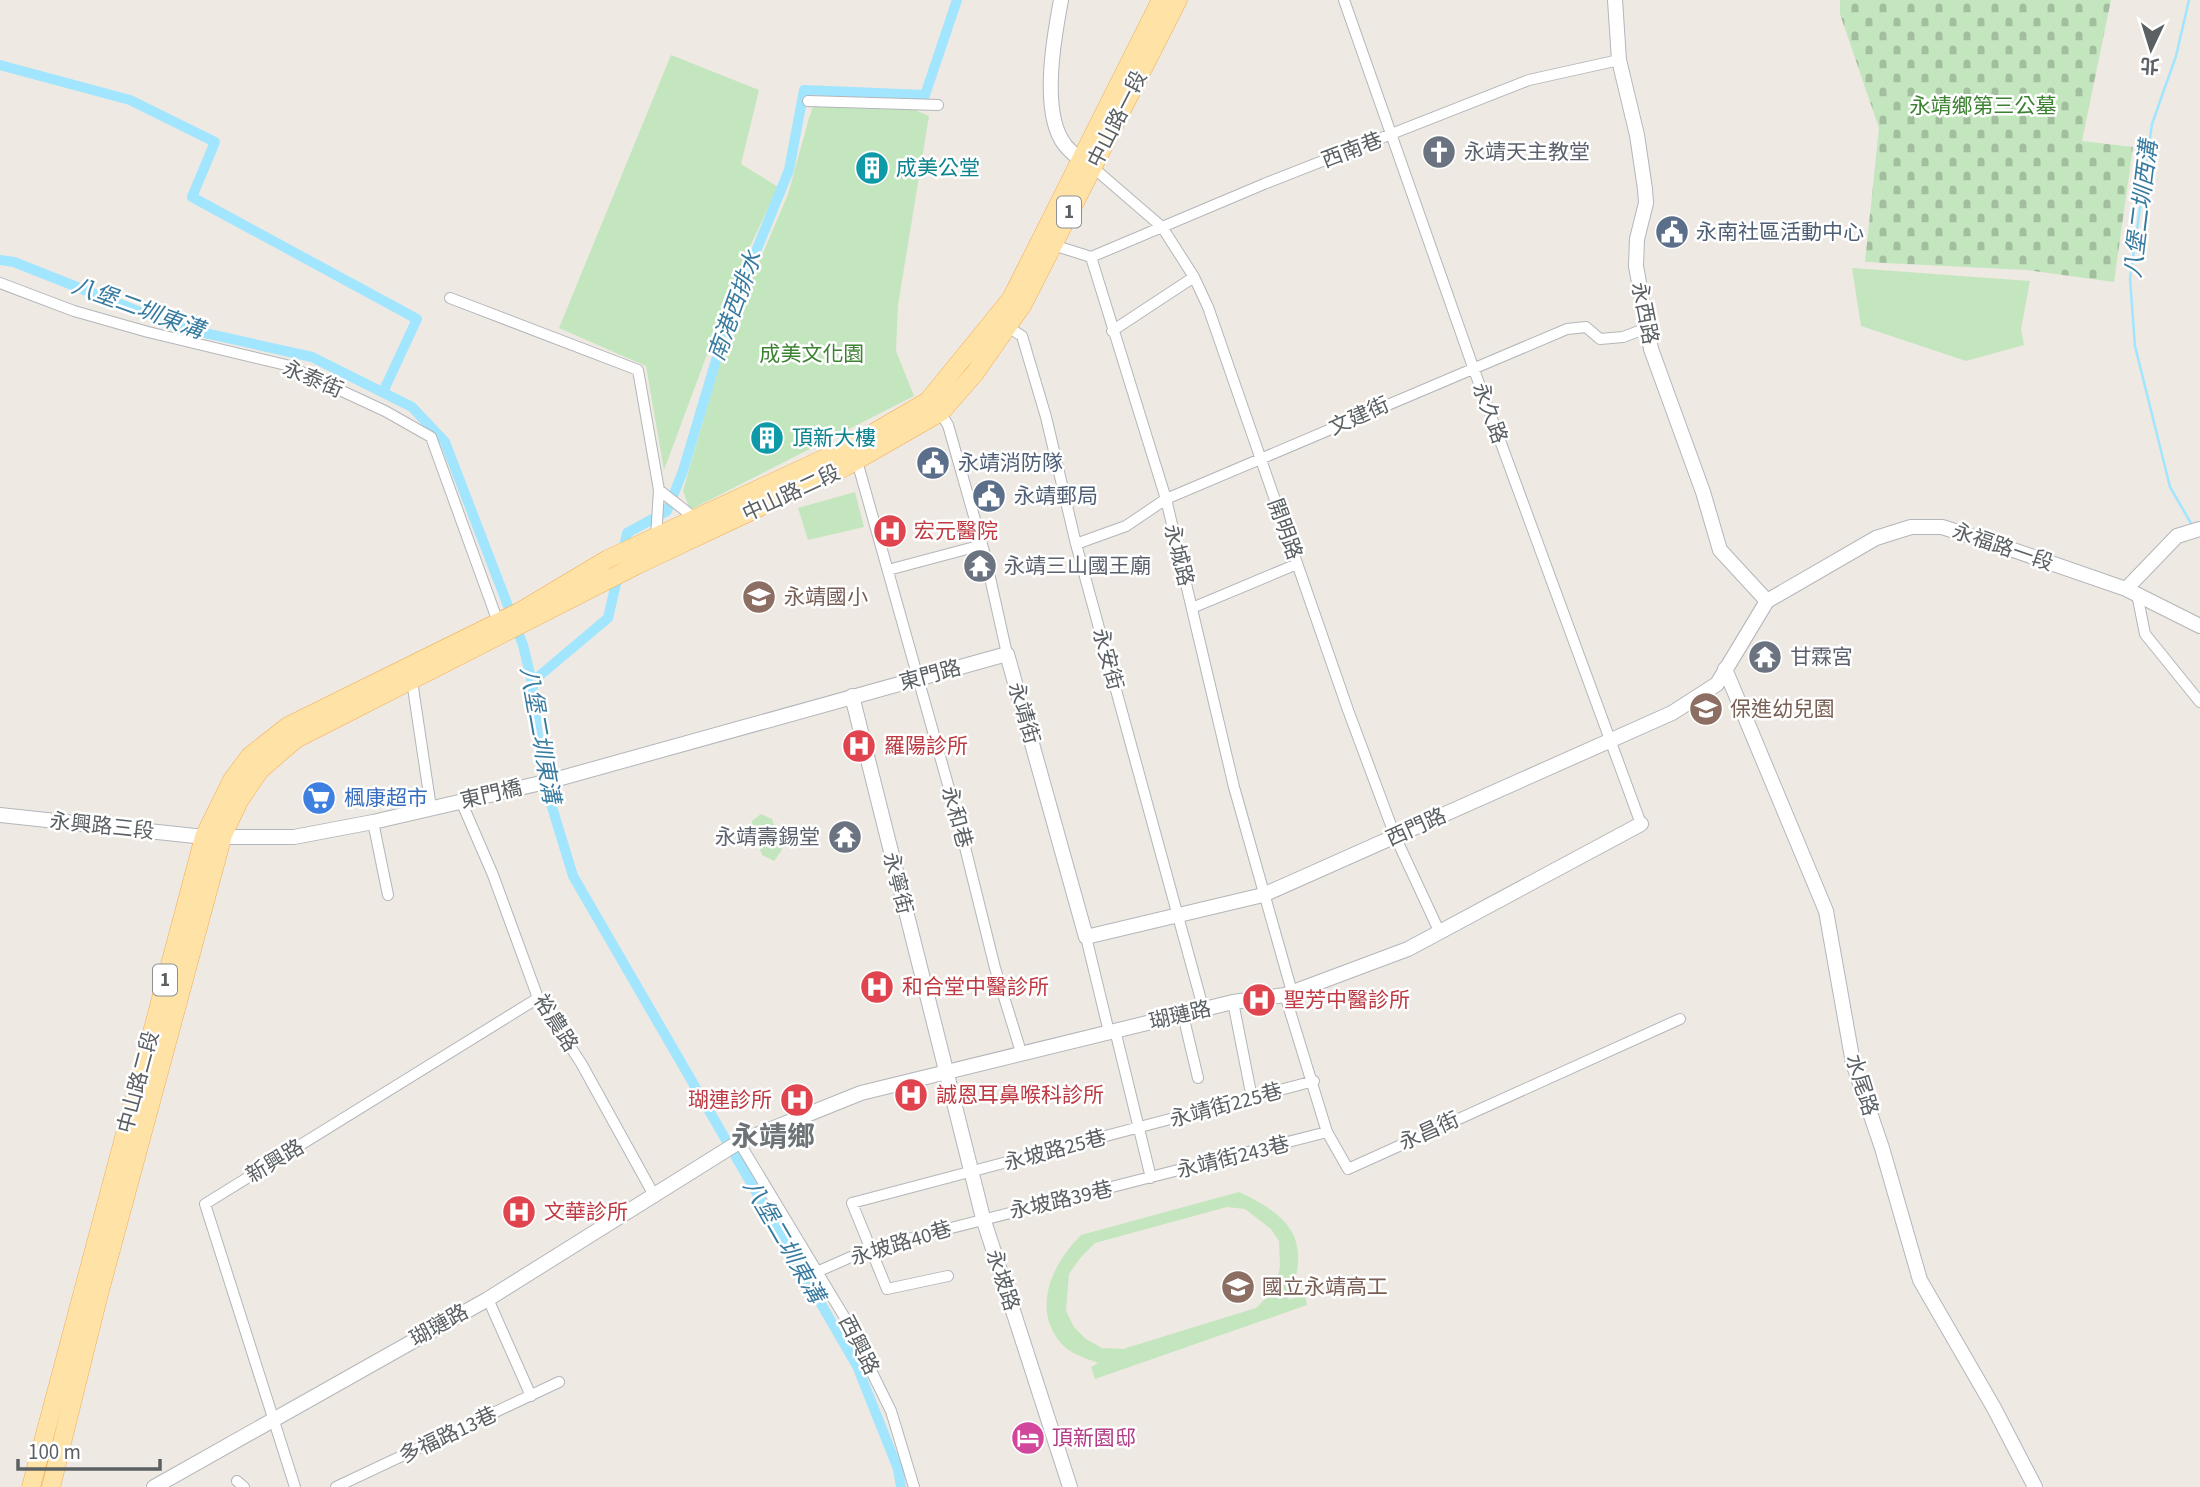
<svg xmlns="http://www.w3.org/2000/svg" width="2200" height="1487" font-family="'Source Sans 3','Noto Sans TC',sans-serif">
<defs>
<pattern id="cemetery-stones" width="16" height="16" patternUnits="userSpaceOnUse" patternTransform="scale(1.75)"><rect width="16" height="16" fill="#c4e6be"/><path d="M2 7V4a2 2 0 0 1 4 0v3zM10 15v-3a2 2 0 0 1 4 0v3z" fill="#a2be9e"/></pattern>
</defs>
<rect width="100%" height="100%" fill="#eee9e2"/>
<!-- green -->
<path fill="#c4e6be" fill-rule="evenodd" d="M671 55 759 90 741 164 778 187 737 274 664 470 646 366 559 328Z
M824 105 915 110 929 116 898 305 896 351 914 396 690 510 683 491 727 338 788 194 809 118 813 107Z
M1852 268 2030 281 2021 329 2024 345 1966 361 1861 326Z
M855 492 864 527 808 540 798 508Z
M761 814 772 819 782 850 774 861 762 855 752 825V821Z
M1239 1192C1293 1217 1312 1242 1288 1300L1305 1294 1307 1305 1095 1379 1091 1367 1098 1363C1085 1358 1068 1353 1060 1342 1031 1306 1054 1262 1081 1235ZM1227 1207 1245 1209 1271 1229 1279 1241 1280 1267 1276 1284 1267 1297 1256 1308 1123 1349 1102 1348 1086 1339 1074 1327 1066 1311 1069 1274 1081 1257 1095 1243Z"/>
<!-- cemetery -->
<path fill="url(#cemetery-stones)" d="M1840 0H2111L2082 141 2133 147 2114 282 2026 270 1865 262 1879 128 1840 14Z"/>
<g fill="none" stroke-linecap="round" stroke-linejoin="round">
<!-- stream -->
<path stroke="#a1e5ff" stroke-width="2.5" d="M2189 0 2176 56 2152 124 2130 279 2135 346 2170 487 2192 525"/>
<!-- canal -->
<path stroke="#a1e5ff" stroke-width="10" d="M0 65 130 100 215 142 192 197 417 319 383 392
M0 260 14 262 178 327 312 357 412 407 445 442 523 645 532 682 542 774 573 876 857 1366 898 1469 901 1487
M623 553 627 533 667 511 683 471 728 320 789 170 804 90 925 95 957 0
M532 682 608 618 618 575"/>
<!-- minor casing -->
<g stroke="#b3b6ba" stroke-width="12">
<path id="minor" d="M1344 0 1473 367 1641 824
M808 101 938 105
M1089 164 1162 227 1194 277 1208 307 1348 710 1395 836 1440 933
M1053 245 1091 257 1166 499 1234 787 1292 992
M1091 257 1264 184 1529 80 1619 60
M0 283 74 311 148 332 286 365 385 411 431 437 498 622
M450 298 638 370 659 490 656 537
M1003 324 1022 336 1046 417 1076 544 1204 1011
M1112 331 1194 277
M938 409 948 425 985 555 1007 654
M857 461 961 831 995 968 1021 1052
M659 490 696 519
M1076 544 1126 526 1166 499 1567 329 1586 327 1600 339 1623 337 1647 328
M888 570 982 545
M2137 594 2145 634 2200 702
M1192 608 1297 564
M412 681 431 808
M461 801 493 875 538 998 581 1063 655 1197
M373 822 388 895
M1086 937 1109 1032
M1285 995 1327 1132 1348 1169 1680 1019
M1233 1002 1252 1098
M1183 1015 1198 1078
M1115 1030 1151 1178
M739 1142 845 1318 891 1411 914 1487
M819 1271 869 1249 1327 1132
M948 1276 887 1289 852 1203 1314 1081
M488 1299 531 1396
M237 1481 244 1487
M295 1487 205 1204 538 998
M336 1487 559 1382"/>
</g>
<!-- tertiary casing -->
<g stroke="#b3b6ba" stroke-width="16">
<path id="tertiary" d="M1061 0C1054 37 1040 113 1065 145 1069 150 1075 155 1080 160
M1615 0 1619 60 1637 135 1645 189 1646 203 1637 239 1636 266 1651 349 1703 492 1720 550 1767 601
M2126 589 2177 536 2200 529
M1725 669 1826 911 1853 1063 1882 1148 1920 1280 1994 1408 2035 1487
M852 696 983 1218 1070 1487
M0 815 204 837H294L373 822 554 780 1007 654 1086 937 1263 895 1672 713 1717 684 1767 601 1876 538 1911 527H1942L1993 543 2126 589 2200 626
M154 1487 488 1299 739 1142 861 1093 1233 1002 1285 995 1408 949 1641 824"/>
</g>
<!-- primary casing -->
<g stroke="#f3ad56" stroke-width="19">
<path id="primary" d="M31 1487 204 837 232 780 250 756 288 726 521 611 608 559 851 446 928 401 1011 299 1161 0
M51 1487 99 1294 223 835 239 801 260 770 296 739 637 565 845 467 941 412 975 373 1023 304 1178 0"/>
</g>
<!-- minor -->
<use href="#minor" stroke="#fff" stroke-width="10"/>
<!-- tertiary -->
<use href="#tertiary" stroke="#fff" stroke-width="14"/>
<!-- primary -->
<use href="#primary" stroke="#ffe2a6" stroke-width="18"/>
</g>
<!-- icons -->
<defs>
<g id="church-disc" transform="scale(1.75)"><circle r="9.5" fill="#6b7280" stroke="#fff"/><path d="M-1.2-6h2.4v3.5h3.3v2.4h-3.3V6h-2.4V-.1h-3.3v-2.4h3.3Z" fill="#fff"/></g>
<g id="building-disc" transform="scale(1.75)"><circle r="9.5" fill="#0f9aa8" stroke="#fff"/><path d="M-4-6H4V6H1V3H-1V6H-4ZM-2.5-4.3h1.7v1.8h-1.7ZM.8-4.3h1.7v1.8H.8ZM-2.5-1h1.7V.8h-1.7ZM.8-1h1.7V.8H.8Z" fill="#fff"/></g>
<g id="civic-disc" transform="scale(1.75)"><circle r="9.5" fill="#5c6f8a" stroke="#fff"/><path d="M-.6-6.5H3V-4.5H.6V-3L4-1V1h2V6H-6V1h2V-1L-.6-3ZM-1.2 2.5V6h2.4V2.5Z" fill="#fff"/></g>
<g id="hospital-disc" transform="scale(1.75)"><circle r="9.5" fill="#e0444e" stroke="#fff"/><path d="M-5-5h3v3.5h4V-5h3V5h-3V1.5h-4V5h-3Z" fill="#fff"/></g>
<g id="temple-disc" transform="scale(1.75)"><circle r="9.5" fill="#6b7280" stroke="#fff"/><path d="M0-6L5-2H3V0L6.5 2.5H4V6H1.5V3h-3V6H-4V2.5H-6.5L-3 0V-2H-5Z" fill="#fff"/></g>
<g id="school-disc" transform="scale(1.75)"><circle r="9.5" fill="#8d6e63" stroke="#fff"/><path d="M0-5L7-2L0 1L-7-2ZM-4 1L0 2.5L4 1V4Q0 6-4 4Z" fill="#fff"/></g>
<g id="supermarket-disc" transform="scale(1.75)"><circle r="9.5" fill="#3f7fe0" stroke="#fff"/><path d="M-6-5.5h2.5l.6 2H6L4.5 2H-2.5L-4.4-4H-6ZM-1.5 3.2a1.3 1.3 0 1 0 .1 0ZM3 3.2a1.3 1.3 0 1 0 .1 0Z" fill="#fff"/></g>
<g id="hotel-disc" transform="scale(1.75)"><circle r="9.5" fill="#d1479c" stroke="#fff"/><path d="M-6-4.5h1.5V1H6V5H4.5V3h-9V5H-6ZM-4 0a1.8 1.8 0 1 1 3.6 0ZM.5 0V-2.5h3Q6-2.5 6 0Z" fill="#fff"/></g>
</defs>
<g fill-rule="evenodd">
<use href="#church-disc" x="1439" y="152"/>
<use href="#building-disc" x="872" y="168"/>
<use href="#civic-disc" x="1672" y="232"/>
<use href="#building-disc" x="767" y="438"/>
<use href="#civic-disc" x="933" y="463"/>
<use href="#civic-disc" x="989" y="496"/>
<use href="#hospital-disc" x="890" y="531"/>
<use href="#temple-disc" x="980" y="566"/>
<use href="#school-disc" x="759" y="597"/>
<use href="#temple-disc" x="1765" y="657"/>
<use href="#school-disc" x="1706" y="709"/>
<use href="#hospital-disc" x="859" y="746"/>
<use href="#supermarket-disc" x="319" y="798"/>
<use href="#temple-disc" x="845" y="837"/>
<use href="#hospital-disc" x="877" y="987"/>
<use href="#hospital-disc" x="1259" y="1000"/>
<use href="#hospital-disc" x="911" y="1095"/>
<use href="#hospital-disc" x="797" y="1100"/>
<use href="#hospital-disc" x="519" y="1212"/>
<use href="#school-disc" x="1238" y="1287"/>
<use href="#hotel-disc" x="1028" y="1438"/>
</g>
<g text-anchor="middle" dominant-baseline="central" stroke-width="5" stroke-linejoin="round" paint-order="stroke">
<!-- shield labels -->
<g fill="#fff" stroke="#8c9092" stroke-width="2">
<rect x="1057" y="196.5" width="24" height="31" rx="5"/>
<rect x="153" y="964.5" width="24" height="31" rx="5"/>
</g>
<g font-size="19" font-weight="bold" fill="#5b6063">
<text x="1069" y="212">1</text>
<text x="165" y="980">1</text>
</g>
<!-- park labels -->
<g font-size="21" fill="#3c8232" stroke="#fff">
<text x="1983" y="106">永靖鄉第三公墓</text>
<text x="812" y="354">成美文化園</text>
</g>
<!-- street labels -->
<g font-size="21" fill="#5b6063" stroke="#fff">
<text transform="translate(1117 119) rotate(-63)">中山路一段</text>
<text transform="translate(1352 150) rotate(-21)">西南巷</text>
<text transform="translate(1645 313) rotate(79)">永西路</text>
<text transform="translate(313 379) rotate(23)">永泰街</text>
<text transform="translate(1490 413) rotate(70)">永久路</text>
<text transform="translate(1359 416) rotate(-24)">文建街</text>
<text transform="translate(791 493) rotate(-25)">中山路二段</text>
<text transform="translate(1285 529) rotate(70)">開明路</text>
<text transform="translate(2003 547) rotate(19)">永福路一段</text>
<text transform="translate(1179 555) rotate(76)">永城路</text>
<text transform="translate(1108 659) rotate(75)">永安街</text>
<text transform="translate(930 675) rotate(-15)">東門路</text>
<text transform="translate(1024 713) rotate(74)">永靖街</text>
<text transform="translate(491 794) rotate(-13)">東門橋</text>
<text transform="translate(957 817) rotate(75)">永和巷</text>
<text transform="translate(102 826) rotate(6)">永興路三段</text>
<text transform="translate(1416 827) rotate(-24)">西門路</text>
<text transform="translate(898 883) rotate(76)">永寧街</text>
<text transform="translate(1180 1015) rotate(-13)">瑚璉路</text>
<text transform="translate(556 1023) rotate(58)">裕農路</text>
<text transform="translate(138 1082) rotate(-75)">中山路二段</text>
<text transform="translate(1862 1085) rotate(73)">水尾路</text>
<text transform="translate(1226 1105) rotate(-15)">永靖街225巷</text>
<text transform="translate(1429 1131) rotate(-24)">永昌街</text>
<text transform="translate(1055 1150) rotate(-15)">永坡路25巷</text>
<text transform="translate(1233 1157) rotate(-14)">永靖街243巷</text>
<text transform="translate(275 1161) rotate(-31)">新興路</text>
<text transform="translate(1061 1200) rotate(-13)">永坡路39巷</text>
<text transform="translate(901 1243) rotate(-17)">永坡路40巷</text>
<text transform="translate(1003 1280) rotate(72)">永坡路</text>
<text transform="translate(439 1325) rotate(-29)">瑚璉路</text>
<text transform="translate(859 1345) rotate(63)">西興路</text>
<text transform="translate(448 1435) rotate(-25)">多福路13巷</text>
</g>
<!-- worship labels -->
<g font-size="21" fill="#5b616d" stroke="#fff" text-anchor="start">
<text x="1464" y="152">永靖天主教堂</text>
<text x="1004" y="566">永靖三山國王廟</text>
<text x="1790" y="657">甘霖宮</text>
<text x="820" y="837" text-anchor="end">永靖壽錫堂</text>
</g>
<!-- culture labels -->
<g font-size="21" fill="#0d838f" stroke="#fff" text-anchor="start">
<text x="896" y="168">成美公堂</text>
<text x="792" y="438">頂新大樓</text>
</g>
<!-- service labels -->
<g font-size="21" fill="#4e5e75" stroke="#fff" text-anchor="start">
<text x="1696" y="232">永南社區活動中心</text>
<text x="958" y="463">永靖消防隊</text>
<text x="1014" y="496">永靖郵局</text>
</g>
<!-- health labels -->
<g font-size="21" fill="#be3a42" stroke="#fff" text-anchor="start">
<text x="914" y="531">宏元醫院</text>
<text x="884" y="746">羅陽診所</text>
<text x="902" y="987">和合堂中醫診所</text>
<text x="1284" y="1000">聖芳中醫診所</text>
<text x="936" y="1095">誠恩耳鼻喉科診所</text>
<text x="772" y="1100" text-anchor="end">瑚連診所</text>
<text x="544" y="1212">文華診所</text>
</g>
<!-- education labels -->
<g font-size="21" fill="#785e54" stroke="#fff" text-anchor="start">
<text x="784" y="597">永靖國小</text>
<text x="1730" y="709">保進幼兒園</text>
<text x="1262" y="1287">國立永靖高工</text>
</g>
<!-- shop labels -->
<g font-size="21" fill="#366cbe" stroke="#fff" text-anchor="start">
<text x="344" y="798">楓康超市</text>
</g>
<!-- hotel labels -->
<g font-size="21" fill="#b23c85" stroke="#fff" text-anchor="start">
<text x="1052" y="1438">頂新園邸</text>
</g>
<!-- water labels -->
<g font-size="23" font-style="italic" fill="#387ba0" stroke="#fff">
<text transform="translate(2141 209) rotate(-83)">八堡二圳西溝</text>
<text transform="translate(735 306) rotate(-70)">南港西排水</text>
<text transform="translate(138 308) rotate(20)">八堡二圳東溝</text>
<text transform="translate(540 735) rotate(80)">八堡二圳東溝</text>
<text transform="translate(784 1241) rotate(60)">八堡二圳東溝</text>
</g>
<!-- district labels -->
<g font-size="28" font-weight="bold" fill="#6c7275" stroke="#fff">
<text x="773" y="1137">永靖鄉</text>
</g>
</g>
<!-- north arrow -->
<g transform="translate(2151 49) rotate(184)" stroke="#ffffff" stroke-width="5" paint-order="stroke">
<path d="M0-5L12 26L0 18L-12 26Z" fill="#5b6063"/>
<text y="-10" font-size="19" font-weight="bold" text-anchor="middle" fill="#5b6063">北</text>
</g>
<!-- scale -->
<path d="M18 1459v10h142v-10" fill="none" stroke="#5b6063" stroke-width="3.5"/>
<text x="28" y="1459" font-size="21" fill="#5b6063" stroke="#ffffff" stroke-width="5" paint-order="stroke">100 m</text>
</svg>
